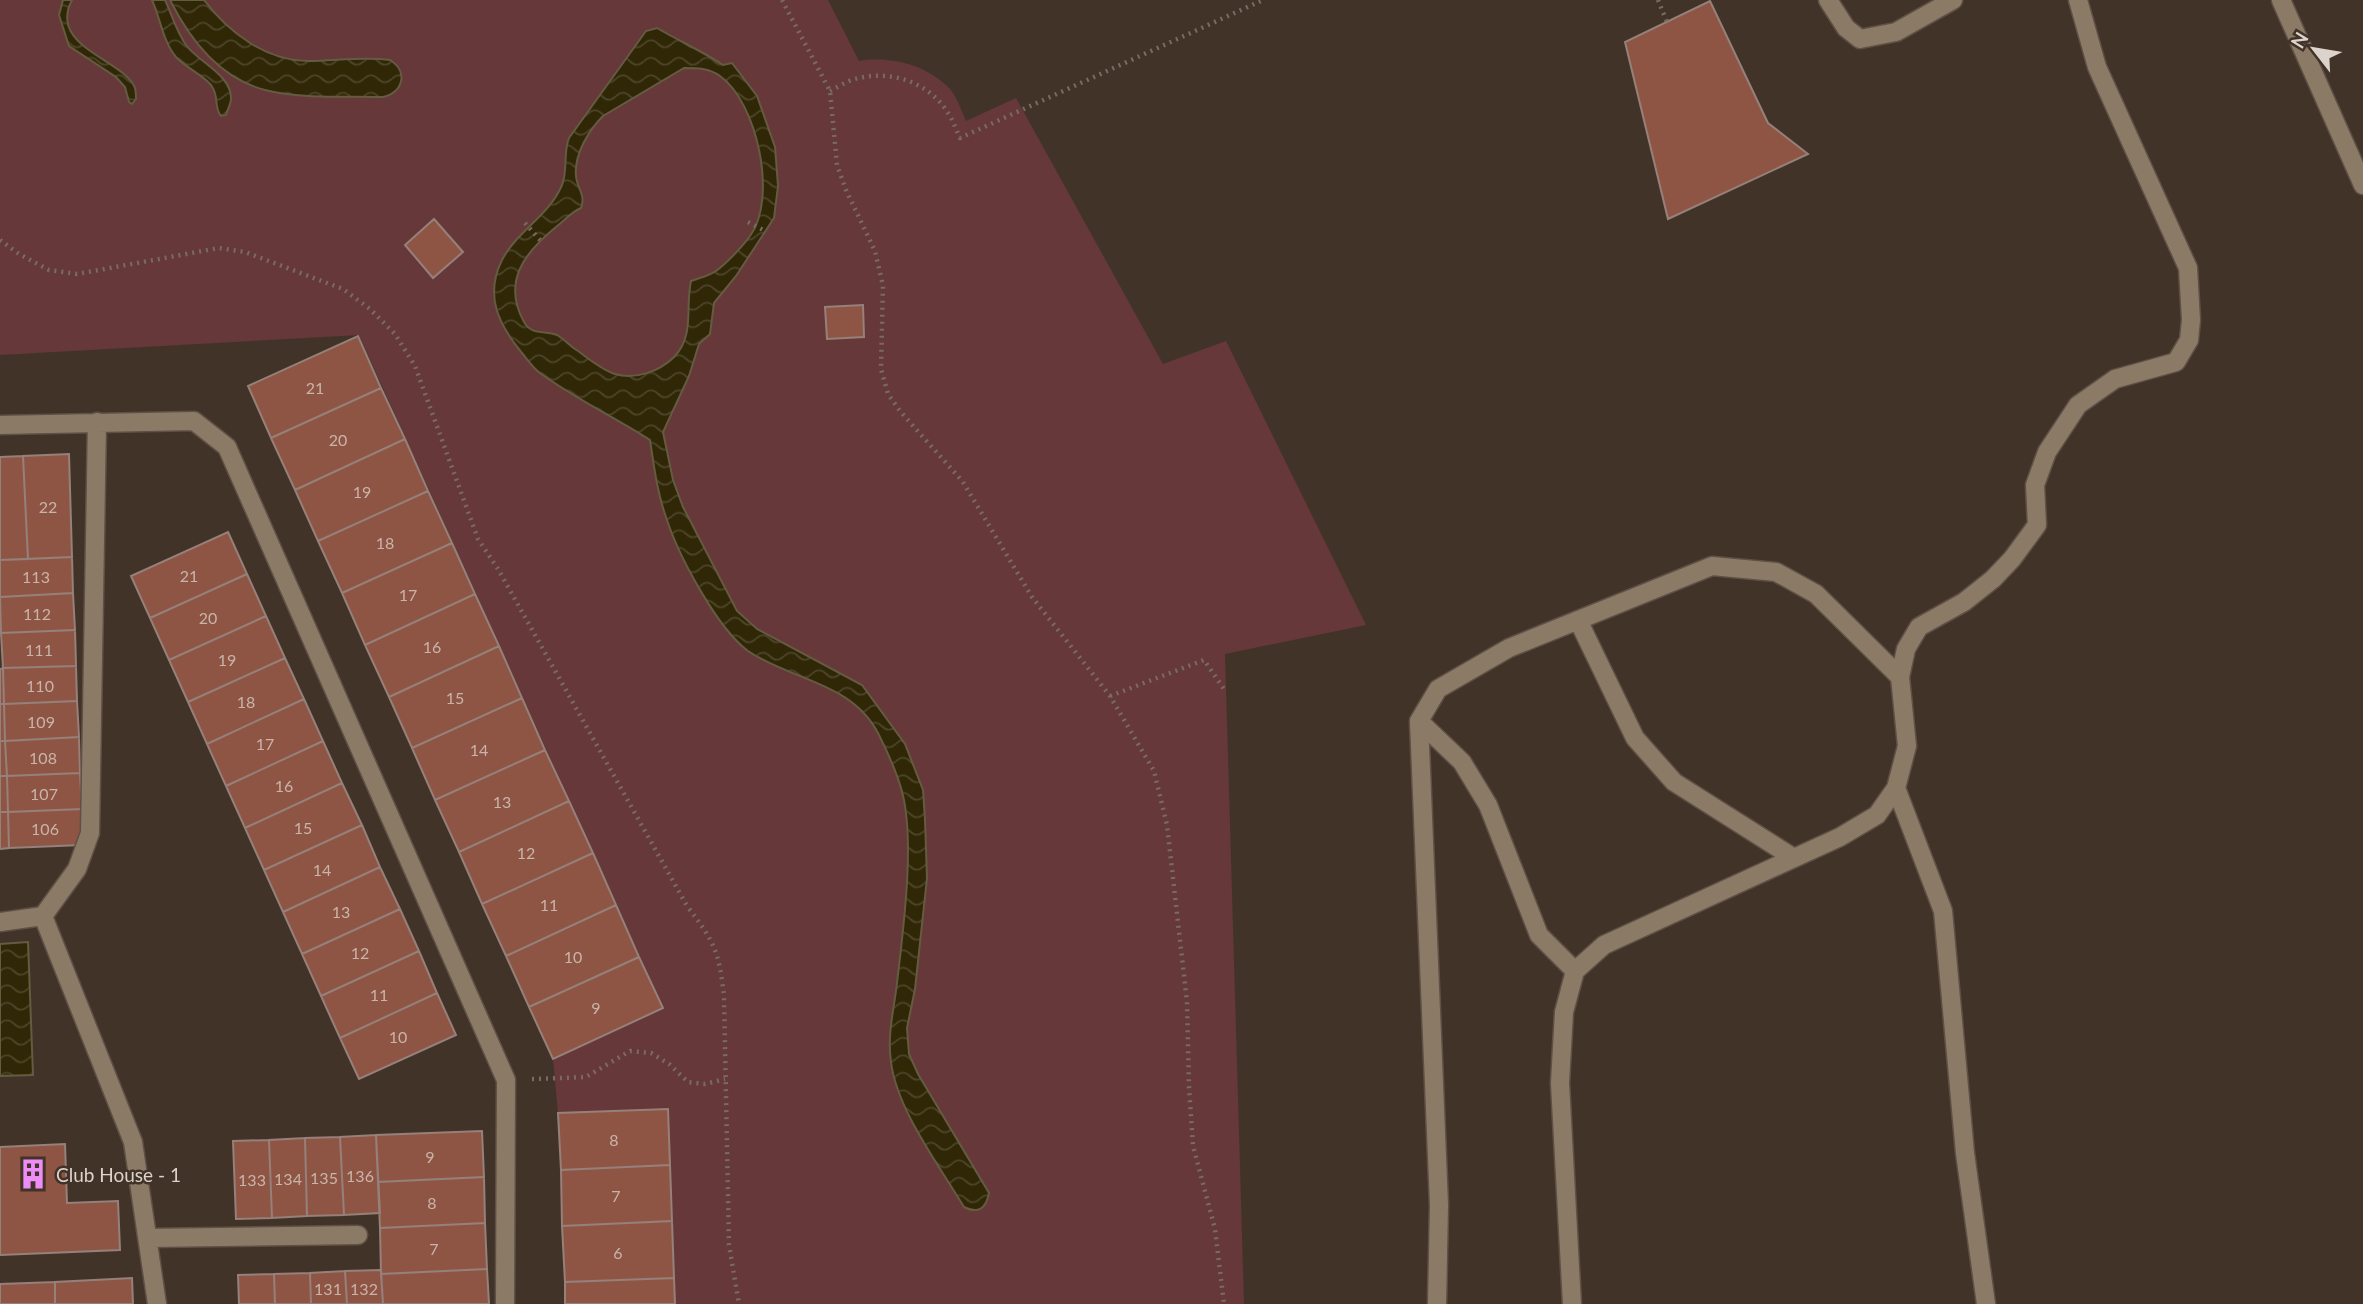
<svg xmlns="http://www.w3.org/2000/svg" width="2363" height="1304" font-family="Lato,sans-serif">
<defs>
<pattern id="water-waves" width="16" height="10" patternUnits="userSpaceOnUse" patternTransform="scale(1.75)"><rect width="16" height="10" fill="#302706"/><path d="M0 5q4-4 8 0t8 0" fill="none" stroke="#4d4529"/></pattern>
</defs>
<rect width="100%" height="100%" fill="#423329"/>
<!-- green -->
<path fill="#673839" d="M0 0H828L859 61C889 56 924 64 947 86 956 94 961 110 966 121L1016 98 1163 364 1226 341 1366 625 1225 654 1244 1304H675L668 1109 558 1113 553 1059 663 1008 359 335 0 355Z"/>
<!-- water -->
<path fill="url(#water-waves)" stroke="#645b41" stroke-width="2" fill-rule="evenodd" d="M63 0H72C47 47 125 60 135 88 136 92 136 96 136 99L132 104 129 102 125 87 116 77 69 46 59 15Z
M152 0H165C172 15 176 31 186 45 198 62 232 75 231 99 231 104 227 110 226 115L221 116C213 106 220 97 211 85 202 74 186 68 176 57 163 42 160 17 152 0Z
M170 0H204C228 32 266 61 308 61 335 61 363 56 390 60 408 71 404 92 383 97 346 96 300 99 265 90 219 78 190 40 170 0Z
M657 28C679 41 702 51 723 65L732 63 757 96 775 147 778 186 774 218 736 276 714 303 710 334 699 344 689 376 663 432 673 480 683 507 737 611 757 629 862 685 905 744 923 790 925 820 927 878 915 989 907 1028 909 1054 918 1074 989 1193C986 1209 978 1214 964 1207 939 1165 897 1110 891 1062 887 1034 894 1010 897 983 903 931 916 837 901 788 896 771 887 751 879 735 853 682 792 681 748 651 717 628 678 555 666 517 657 492 654 466 650 440 614 417 574 398 540 373 533 368 527 359 522 353 499 325 484 296 502 260 517 231 549 216 562 185 568 170 563 153 569 138L646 31ZM684 68C697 68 709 68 720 76 757 102 778 198 750 236 743 246 726 264 716 271 709 276 699 278 691 281 685 307 695 336 674 357 659 372 634 380 615 374 602 370 589 359 578 351 571 347 564 339 557 335 545 330 532 336 524 322 502 282 524 253 556 227 565 220 571 212 581 208 586 194 577 189 576 176 574 154 589 130 603 116Z
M28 942 33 1075 0 1076V944Z"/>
<!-- building -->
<path fill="#8f5544" stroke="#95807a" stroke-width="2" d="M1710 1 1768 123 1808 154 1668 219 1625 42Z
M434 219 463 252 433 278 405 245Z
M863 305 864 337 827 339 825 307Z
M358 336 381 388 271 438 248 386Z
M381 388 405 439 295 490 271 438Z
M405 439 428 491 318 541 295 490Z
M69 454 72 557 28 559 23 456Z
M23 456 28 559 0 560V457Z
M428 491 452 543 342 593 318 541Z
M228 532 247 574 150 618 131 576Z
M452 543 475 594 365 645 342 593Z
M72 557 73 593 0 597V560Z
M247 574 266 616 169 660 150 618Z
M73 593 75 630 1 633 0 597Z
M475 594 499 646 389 697 365 645Z
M266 616 285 658 188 702 169 660Z
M75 630 76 666 3 668 1 633Z
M499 646 522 698 412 748 389 697Z
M285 658 304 699 207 744 188 702Z
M76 666 77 701 4 704 3 668Z
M3 668 4 704H0V669Z
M522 698 545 750 435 800 412 748Z
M304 699 323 741 226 786 207 744Z
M77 701 79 737 5 741 4 704Z
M0 704H4L5 741H0Z
M79 737 80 773 7 776 5 741Z
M0 741H5L7 776H0Z
M323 741 342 783 245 828 226 786Z
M545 750 569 801 459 852 435 800Z
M80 773 82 809 8 812 7 776Z
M0 776H7L8 812H0Z
M342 783 362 825 264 870 245 828Z
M569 801 593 853 482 904 459 852Z
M82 809V845L9 848 8 812Z
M0 812H8L9 848 0 849Z
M362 825 380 867 283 912 264 870Z
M593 853 616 905 506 956 482 904Z
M380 867 400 909 302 954 283 912Z
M616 905 639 957 529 1007 506 956Z
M400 909 419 951 321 996 302 954Z
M419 951 437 993 340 1038 321 996Z
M639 957 663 1008 553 1059 529 1007Z
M437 993 456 1035 359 1079 340 1038Z
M668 1109 670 1165 561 1170 558 1113Z
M482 1131 484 1177 378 1182 376 1135Z
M376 1135 380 1213 344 1215 340 1137Z
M340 1137 344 1215 307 1216 305 1138Z
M305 1138 307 1216 272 1218 269 1140Z
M269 1140 272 1218 236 1219 233 1141Z
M65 1144 67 1203 118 1201 120 1250 0 1255V1147Z
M670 1165 672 1221 562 1226 561 1170Z
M484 1177 485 1223 380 1228 378 1182Z
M672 1221 674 1278 565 1282 562 1226Z
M485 1223 487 1269 381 1274 380 1228Z
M487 1269 489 1304H383L381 1274Z
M381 1270 383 1304H347L345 1271Z
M345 1271 347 1304H311L310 1273Z
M310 1273 311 1304H275L274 1274Z
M274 1274 275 1304H239L238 1275Z
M132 1278 133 1304H55V1282Z
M674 1278 675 1304H565V1282Z
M55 1282V1304H0V1284Z"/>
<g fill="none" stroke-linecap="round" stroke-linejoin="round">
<!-- minor casing -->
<g stroke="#5e5046" stroke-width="21">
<path id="minor" d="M1828 0 1846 28 1860 39 1896 32 1953 0
M2281 0 2363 185
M0 425 194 421 227 447 506 1080 505 1304
M1578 620 1635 738 1674 782 1794 858
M1419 721 1462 762 1488 805 1539 935 1575 971
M1896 788 1943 911 1965 1153 1986 1304
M43 916 133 1142 157 1304
M0 922 43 916 77 869 90 833 97 422
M148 1238 358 1235
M1437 1304 1439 1205 1419 721 1438 689 1509 648 1712 566 1776 572 1816 594 1900 677
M1572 1304 1560 1083 1564 1012 1575 971 1604 945 1840 837 1877 815 1896 788 1907 746 1900 677 1906 649 1919 627 1964 602 1993 579 2012 559 2037 525 2035 485 2047 452 2078 405 2115 379 2176 362 2189 340 2191 320 2188 268 2097 67 2078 0"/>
</g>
<!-- path -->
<path stroke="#786b62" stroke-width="4.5" stroke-dasharray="2 5" stroke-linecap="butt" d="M782 0 830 91 837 165 846 190 875 251 883 286 881 369 888 394 900 411 963 482 1032 597 1110 696 1154 771 1167 825 1187 1002 1189 1087 1193 1146 1215 1229 1224 1304
M1658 0 1667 22
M830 91C838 87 847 81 855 79 890 69 929 82 948 113 953 120 956 130 960 138L1263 0
M748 222 765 231
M525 223 540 240
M0 240 19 254 49 270 77 274 219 248 245 252 343 289 370 309 395 334 415 366 478 539 498 569 687 906C714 941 719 951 724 996L729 1245 739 1304
M1110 696 1204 660 1226 692
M532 1079 586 1077 630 1051 651 1053 669 1064 688 1082 705 1084 725 1079"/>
<!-- minor -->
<use href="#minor" stroke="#8b7b66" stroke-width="18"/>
</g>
<!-- icons -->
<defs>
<g id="building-bare" transform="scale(2.415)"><path d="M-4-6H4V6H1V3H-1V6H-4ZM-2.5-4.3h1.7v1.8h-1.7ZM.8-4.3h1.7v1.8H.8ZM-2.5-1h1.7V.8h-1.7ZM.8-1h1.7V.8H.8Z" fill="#ee8cf8" stroke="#423329" stroke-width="2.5" paint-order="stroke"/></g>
</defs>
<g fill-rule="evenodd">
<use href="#building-bare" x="33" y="1174"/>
</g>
<g text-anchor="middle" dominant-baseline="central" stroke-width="5" stroke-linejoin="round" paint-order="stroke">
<!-- number labels -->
<g font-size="16" fill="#c9b4aa">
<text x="315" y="387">21</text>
<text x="338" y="439">20</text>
<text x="362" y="491">19</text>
<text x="48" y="506">22</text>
<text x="385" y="542">18</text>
<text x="189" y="575">21</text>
<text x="36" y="576">113</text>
<text x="408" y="594">17</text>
<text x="37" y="613">112</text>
<text x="208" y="617">20</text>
<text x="432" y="646">16</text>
<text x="39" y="649">111</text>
<text x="227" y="659">19</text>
<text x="40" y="685">110</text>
<text x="455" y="697">15</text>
<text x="246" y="701">18</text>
<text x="41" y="721">109</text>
<text x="265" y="743">17</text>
<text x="479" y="749">14</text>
<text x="43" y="757">108</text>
<text x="284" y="785">16</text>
<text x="44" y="793">107</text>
<text x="502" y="801">13</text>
<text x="303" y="827">15</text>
<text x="45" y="828">106</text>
<text x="526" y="852">12</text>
<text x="322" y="869">14</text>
<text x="549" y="904">11</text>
<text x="341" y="911">13</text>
<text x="360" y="952">12</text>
<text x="573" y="956">10</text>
<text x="379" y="994">11</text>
<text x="596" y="1007">9</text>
<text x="398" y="1036">10</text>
<text x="614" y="1139">8</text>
<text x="430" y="1156">9</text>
<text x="360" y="1175">136</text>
<text x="324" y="1177">135</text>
<text x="288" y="1178">134</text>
<text x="252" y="1179">133</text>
<text x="616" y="1195">7</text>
<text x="432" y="1202">8</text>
<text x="434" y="1248">7</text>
<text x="618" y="1252">6</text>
<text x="328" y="1288">131</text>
<text x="364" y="1288">132</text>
</g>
<!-- poi labels -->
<g font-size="19" fill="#dcd3cc" stroke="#423329" text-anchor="start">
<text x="56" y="1174">Club House - 1</text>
</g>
</g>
<!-- north arrow -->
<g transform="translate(2314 49) rotate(301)" stroke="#423329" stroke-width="5" paint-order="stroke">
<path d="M0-5L12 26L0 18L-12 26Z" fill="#dcd3cc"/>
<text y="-10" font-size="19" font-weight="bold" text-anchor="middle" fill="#dcd3cc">N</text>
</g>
</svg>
